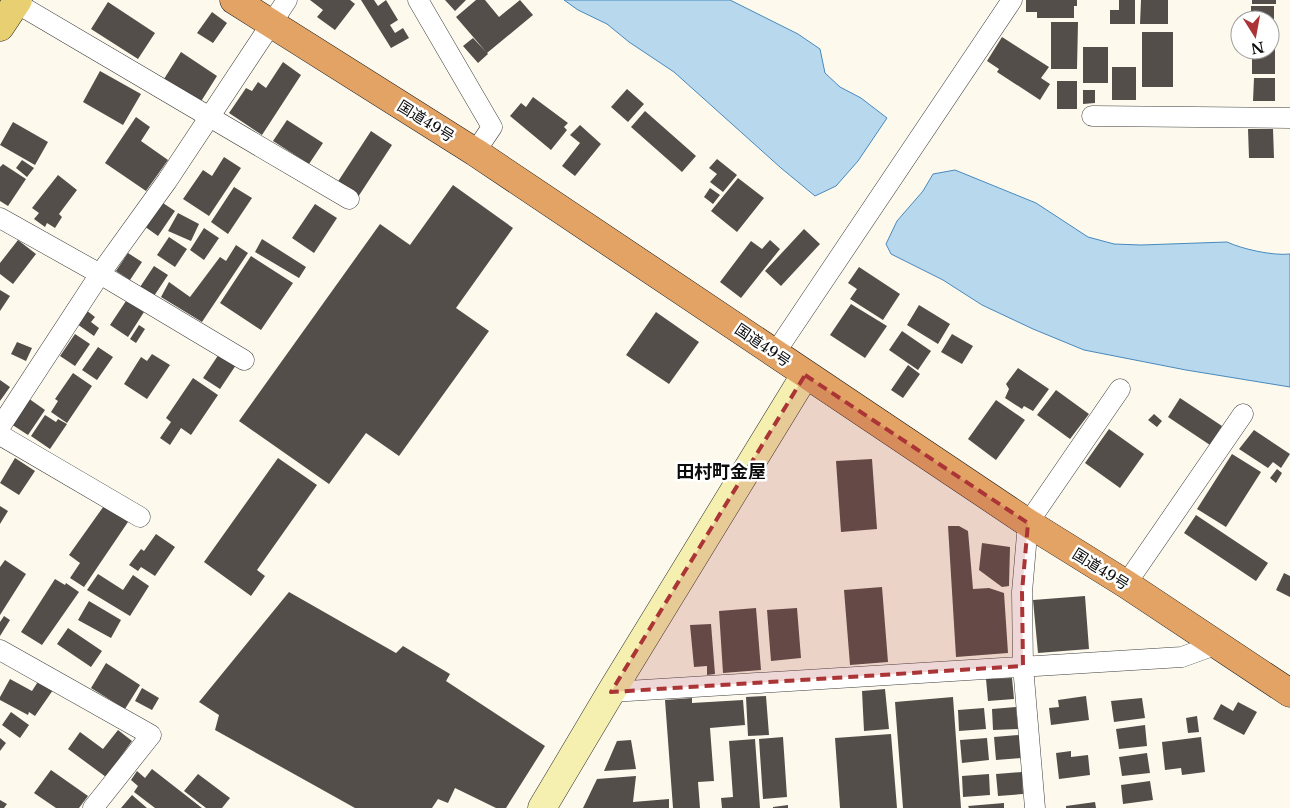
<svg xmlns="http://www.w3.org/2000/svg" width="1290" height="808" font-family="'Libre Baskerville','Noto Sans JP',serif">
<rect width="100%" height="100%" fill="#fdfaed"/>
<!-- water -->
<path fill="#b8d8ee" stroke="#4789bd" d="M564 0H730L798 34 820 49 825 73 840 87 861 98 887 118 858 161 836 186 815 196 781 168 674 72 629 42 607 24 578 10Z
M955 170 1036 203 1088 237 1114 244 1141 245 1227 242C1242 249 1273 256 1290 254V387L1186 370 1084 350 1033 329 982 305 943 280 891 254 886 244 897 221 923 191 933 174Z"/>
<!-- building -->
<path fill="#534e4a" d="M310 0H350L355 4 335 30 317 17 323 10Z
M361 0H374L378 6 386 0 398 20 390 25 395 33 403 28 409 38 391 48Z
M445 0H466L455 11Z
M476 0H485L499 17 520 0 533 15 487 53 456 17Z
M1026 0H1077V6H1074V18H1037V12H1026Z
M1119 0H1135V24H1110V10H1119Z
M1141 0H1168V24H1140Z
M1252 0H1276V4H1252Z
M108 2 155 33 138 59 91 29Z
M1251 6H1274V29H1270V20H1251Z
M212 12 227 23 213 43 197 33Z
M1051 22H1078L1077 69H1051Z
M1142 32H1173V87H1142Z
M1270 34H1275V74H1252V50H1270Z
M1002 37 1049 67 1041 78 1050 84 1040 100 997 72 999 69 987 61Z
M473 38 488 54 478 63 463 46Z
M1083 47H1108V83H1083Z
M181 52 217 76 200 103 164 79Z
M283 62 301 75 262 135 229 113 246 88 252 91 258 82 266 88Z
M1112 67H1136V100H1112Z
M100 71 141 94 123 125 83 102Z
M1254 78H1275V101H1253Z
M1057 81H1077V109H1057Z
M627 89 644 104 628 122 611 107Z
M1083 90H1095V103L1083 104Z
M533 97 568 123 564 127 567 130 551 150 510 116 521 103 526 107Z
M645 111 696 156 682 172 631 127Z
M136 117 150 127 141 141 168 160 146 191 105 163Z
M287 120 323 143 309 164 273 141Z
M13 122 48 142 35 165 0 145Z
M580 125 601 144 575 176 562 166 580 143 570 135Z
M1248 129H1273L1274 158H1249Z
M371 131 392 145 358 197 337 183Z
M224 157 241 168 209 216 183 199 203 170 212 176Z
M717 159 737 175 723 192 710 182 717 174 709 168Z
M22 160 34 168 27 177 16 168Z
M3 164 26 179 8 206 0 201V167Z
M58 175 77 190 59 214 62 217 55 228 47 223 45 227 34 219 39 213 32 208Z
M738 178 764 198 737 232 711 211Z
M453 185 513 228 456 308 489 331 399 456 366 433 329 484 239 421 380 224 410 245Z
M234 187 252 198 228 234 211 222Z
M710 188 720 195 713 204 704 197Z
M160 201 175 211 158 236 144 226Z
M315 204 337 218 314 253 292 238Z
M178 213 199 224 191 241 168 231Z
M204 228 219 238 204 260 190 250Z
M804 229 820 244 781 286 765 271Z
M169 237 187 249 175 267 157 255Z
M262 239 306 267 299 278 255 252Z
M18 240 36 254 13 284 0 274V263Z
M770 240 780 249 741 298 720 282 751 241 762 249Z
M236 245 248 253 202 322 161 297 169 282 190 297 220 257 226 261Z
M128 253 142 262 130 280 116 271Z
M251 256 293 283 261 330 220 303Z
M154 266 168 275 154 296 140 287Z
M859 267 900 294 883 320 850 299 857 289 848 283Z
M0 290 10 296 0 311Z
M126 301 144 312 128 337 110 325Z
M851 304 887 326 865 358 830 335Z
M919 305 950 324 938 344 907 325Z
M86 310 95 317 91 322 99 328 94 336 77 324Z
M656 312 699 342 669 384 626 355Z
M139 325 145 329 136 343 130 339Z
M902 331 931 351 918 370 889 350Z
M75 334 90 344 75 366 60 356Z
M952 334 973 346 962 364 941 352Z
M17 342 32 348 26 361 11 354Z
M98 347 113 357 97 380 82 370Z
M152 354 170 365 147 399 124 384 141 357 147 361Z
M219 354 236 365 220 389 203 378Z
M908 365 920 374 903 398 891 390Z
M1018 368 1049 389 1033 411 1024 406 1022 409 1005 398 1009 389 1006 384Z
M73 373 92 386 67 423 51 412 58 401 55 399Z
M193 378 218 395 191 435 181 428 170 445 160 438 171 422 166 418Z
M0 380 10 387 0 401Z
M1056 390 1089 414 1070 439 1037 415Z
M28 398 45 410 28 435 11 424Z
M1180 398 1222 426 1210 445 1168 417Z
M996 400 1025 420 996 460 968 439Z
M1154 414 1162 421 1157 427 1148 420Z
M45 415 56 422 58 419 67 424 50 449 31 436Z
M1109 429 1144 454 1120 488 1085 463Z
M1254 430 1290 454 1281 468 1273 462 1268 468 1239 449Z
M1232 454 1261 472 1226 527 1197 509Z
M15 458 35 471 19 495 0 483Z
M278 458 317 485 257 570 265 576 251 596 204 562Z
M872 459 877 529 841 532 836 461Z
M1277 469 1282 473 1276 483 1270 478Z
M106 503 130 519 84 587 70 578 80 563 69 555Z
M0 506 8 511 0 524Z
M1196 515 1268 563 1256 581 1184 533Z
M948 526H959L968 531 973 589 989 588 1004 593 1008 653 956 657Z
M156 534 175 547 155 576 141 567 138 571 129 565 141 549 144 551Z
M982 543 1010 547 1009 586 1002 587 979 570Z
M5 560 26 574 0 615V567Z
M1284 573 1290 576V597L1276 590Z
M98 574 123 590 133 575 149 586 130 616 87 590Z
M55 579 65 585 66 583 79 592 42 645 21 632Z
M882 587 888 662 850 665 844 590Z
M289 592 396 653 403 646 450 674 446 681 545 746 506 808H496L455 788 448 803 438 799 432 808H355L215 730 219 715 199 702Z
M1085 596 1089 649 1038 653 1033 600Z
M89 601 121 620 111 638 78 620Z
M756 608 761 670 723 673 719 611Z
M797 608 801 658 771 661 767 610Z
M4 616 10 620 0 636V622Z
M711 624 715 674 707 675V666L694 667 690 625Z
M68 628 102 651 91 667 57 644Z
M106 663 140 685 125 709 91 688Z
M1012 678 1014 699 988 701 986 679Z
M10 679 32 691 39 680 53 690 35 716 29 712 28 715 0 700V697Z
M142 688 159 698 152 710 135 701Z
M885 689 889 729 864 731 862 691Z
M766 696 769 735 748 736 746 697Z
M1086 696 1089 720 1051 725 1049 708 1059 707 1058 700Z
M953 697 961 808H903L895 702Z
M692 698V703L743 700 745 725 710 728 714 781 698 782 700 808H673L665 700Z
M1142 698 1145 718 1114 722 1111 701Z
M1238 702 1257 712 1244 735 1213 719 1221 704 1233 711Z
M1016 707 1018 729 993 730 992 709Z
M984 708 986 729 959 731 958 710Z
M11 712 29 725 20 738 2 725Z
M1197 716 1199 732 1188 733 1186 718Z
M1145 725 1147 746 1119 749 1116 729Z
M118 730 132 741 106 777 68 749 80 732 103 749Z
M891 734 897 808H840L835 738Z
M1019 735 1021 758 996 760 994 737Z
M783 737 787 797 763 799 759 739Z
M1201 737 1205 772 1182 775 1181 768 1165 770 1162 742Z
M0 738 6 743 0 751Z
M987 738 989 760 962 763 960 740Z
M755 739 760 808H722L721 798 733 797 729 741Z
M631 740 636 769 604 771 617 741Z
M1071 751V757L1088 755 1090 775 1059 779 1056 753Z
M1147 753 1150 773 1122 776 1119 757Z
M152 769 202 808H155L134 792 138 786 131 780 137 771 145 778Z
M51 770 88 796 79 808H56L34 793Z
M1022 772 1023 794 998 796 996 774Z
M198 774 230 798 222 808H206L184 791Z
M989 774 990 795 963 797 962 776Z
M636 776 633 802 669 799V808H583L597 779Z
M1150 781 1153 800 1123 804 1121 785Z
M132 795 147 808H121Z
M0 800 7 804 4 808H0Z
M1095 802 1096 808H1066V806Z
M1004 803V808H969L968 806Z
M788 805V808H773V807Z"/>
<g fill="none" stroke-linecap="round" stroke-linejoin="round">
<!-- street casing -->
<g stroke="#3f3f3f" stroke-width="21">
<path id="street" d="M418 0 492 127 475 152
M16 3 349 199
M1092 116 1290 118
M0 218 100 274 244 360
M775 353 1012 0
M0 427 100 274 167 181 287 0
M0 435 140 517
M1126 584 1243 414
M0 650 151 735 93 808
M611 692 1182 657 1215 645
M1035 808 1023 666 1022 592 1028 523 1120 389"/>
</g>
<!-- secondary casing -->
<g stroke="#2e2e2e" stroke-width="29">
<path id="secondary" d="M542 808 611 692 805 375"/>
</g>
<!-- primary casing -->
<g stroke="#1d1d1d" stroke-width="29">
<path id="primary" d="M0 27 18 0"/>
</g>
<!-- highway casing -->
<g stroke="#1d1d1d" stroke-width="29">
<path id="highway" d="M234 0 475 152 1028 523 1126 584 1290 693"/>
</g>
<!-- street -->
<use href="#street" stroke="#fff" stroke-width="20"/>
<!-- secondary -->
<use href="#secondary" stroke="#f5f0b0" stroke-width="28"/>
<!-- primary -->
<use href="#primary" stroke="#e8d072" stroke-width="28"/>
<!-- highway -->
<use href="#highway" stroke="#e3a365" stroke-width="28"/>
</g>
<!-- marked area -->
<path fill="#ab3536" fill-opacity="0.2" stroke="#ab3536" stroke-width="4" stroke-dasharray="10 6" stroke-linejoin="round" d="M805 375 1028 523 1022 592 1023 666 611 692Z"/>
<g text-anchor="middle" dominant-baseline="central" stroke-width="5" stroke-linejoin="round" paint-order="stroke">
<!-- street labels -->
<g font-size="15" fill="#0c0c0c" stroke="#fff">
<text transform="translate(426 121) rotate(32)">国道49号</text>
<text transform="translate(763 345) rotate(34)">国道49号</text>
<text transform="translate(1101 569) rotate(32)">国道49号</text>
</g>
<!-- quarter labels -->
<g font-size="18" font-weight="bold" fill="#0c0c0c" stroke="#fff">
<text x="721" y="472">田村町金屋</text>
</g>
</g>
<!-- north arrow -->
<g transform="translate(1255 35) rotate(169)"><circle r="24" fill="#ffffff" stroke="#9e9e9e"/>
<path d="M0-4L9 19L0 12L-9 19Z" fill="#ab3536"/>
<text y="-8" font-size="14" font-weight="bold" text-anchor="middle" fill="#0c0c0c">N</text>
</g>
</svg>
